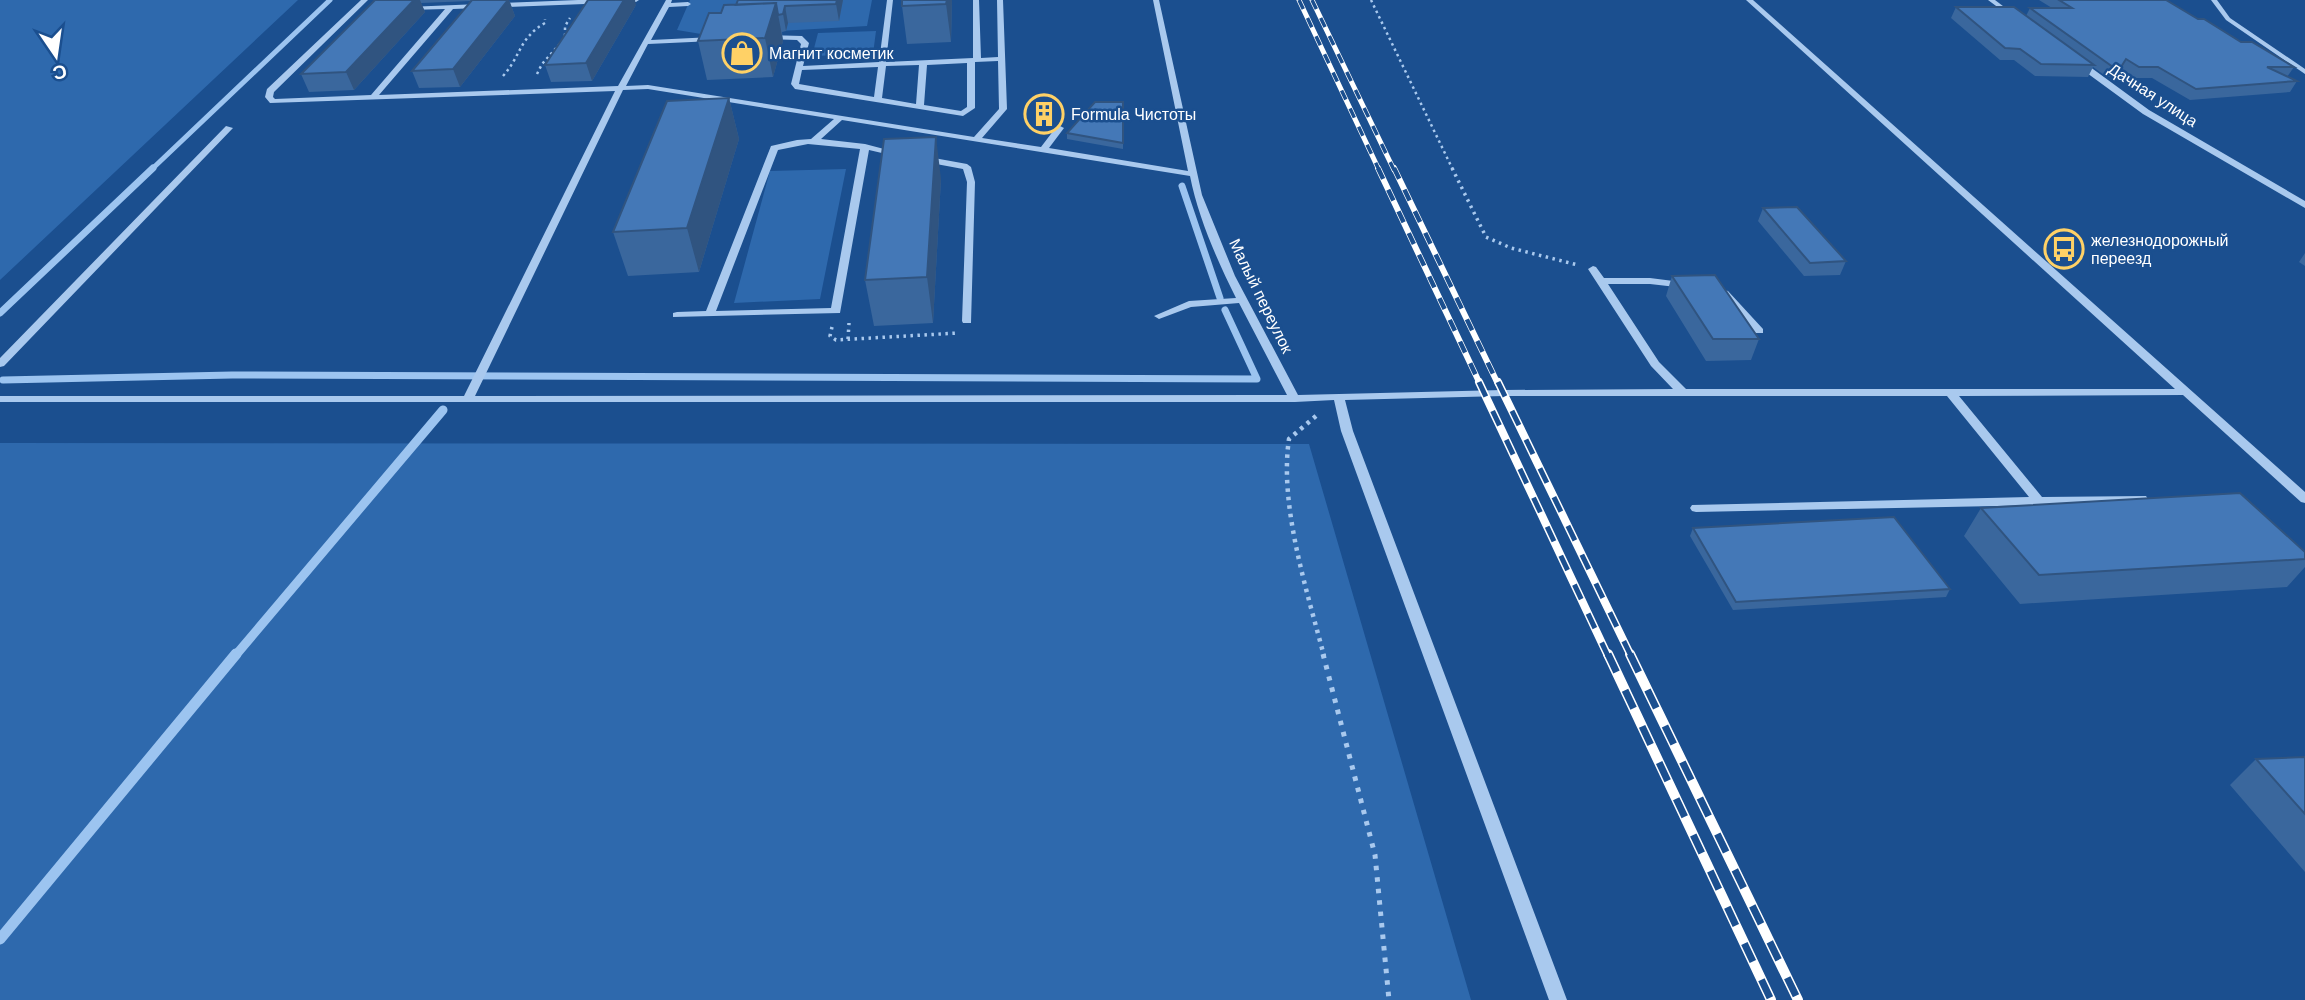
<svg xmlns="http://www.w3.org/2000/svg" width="2305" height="1000" font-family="Arial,sans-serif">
<rect width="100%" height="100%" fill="#1b4f8f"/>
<!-- green -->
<path fill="#2e69ad" d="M0 0H298L0 280Z
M690 0H872L867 26 707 35 677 30Z
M876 31 873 54 812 56 818 33Z
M846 169 820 299 734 303 770 171Z
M0 443 1309 444 1471 1000H0Z"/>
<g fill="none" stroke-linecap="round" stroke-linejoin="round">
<!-- stream-far3 -->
<path stroke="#9cc4f0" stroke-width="5" d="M151 170 330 0"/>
<!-- stream-far2 -->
<path stroke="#9cc4f0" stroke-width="7" d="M1182 186 1220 298
M0 313 153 168
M3 380 232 375 1257 379 1225 310"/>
<!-- stream-far1 -->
<path stroke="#9cc4f0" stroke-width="9" d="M235 656 443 410"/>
<!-- stream -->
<path stroke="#9cc4f0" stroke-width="11" d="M0 939 236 654"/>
<!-- path-far3 -->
<path stroke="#a9c9ee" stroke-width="2.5" stroke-dasharray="2.5 3.5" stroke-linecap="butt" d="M1371 0 1453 170
M537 74 542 64 565 38V26L570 18
M503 76C521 56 519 38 545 23V19"/>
<!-- path-far2 -->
<path stroke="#a9c9ee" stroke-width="3.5" stroke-dasharray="2.5 4.5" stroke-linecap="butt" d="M1452 168 1486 237 1511 248 1578 265
M832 327 830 336 836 340 958 333
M848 339 849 323"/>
<!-- path-far1 -->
<path stroke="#a9c9ee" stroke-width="4.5" stroke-dasharray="3.5 5" stroke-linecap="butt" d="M1316 416 1289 439C1279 505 1307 591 1324 656"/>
<!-- path -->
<path stroke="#a9c9ee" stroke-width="5" stroke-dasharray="4.5 7" stroke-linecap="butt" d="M1323 654 1375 855 1389 1000"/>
<!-- minor -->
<path fill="#a9c9ee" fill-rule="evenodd" d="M361 0H368L274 92 273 97 275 99 371 95 445 9 409 10 407 9V7L578 0H639L636 2 453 9 379 95 618 86 666 0H672L671 3 688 2 691 4 688 6 669 7 651 40 713 37 717 39 713 41 648 44 626 86 648 85 974 137 999 109 998 61 975 62V108L963 116 795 89 791 84 801 44 797 40 766 39 762 37 766 35 802 36 809 43 803 66 879 62 887 0H893L886 62 973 58V0H979L981 58 998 57 997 0H1003L1007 109 982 138 1041 147 1057 126H1060L1064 128 1049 148 1188 171 1153 0H1159L1202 195 1235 276 1298 395 1503 390 1673 389 1651 366 1588 269 1593 266 1596 267 1604 278H1650L1689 283 1690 285 1685 288 1650 284H1608L1659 362 1686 389H2175L1746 0H1753L2305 492V503L2301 502 2183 395 1959 396 2042 497 2146 496 2148 499 2142 503 1696 512 1692 511 1690 508 1692 505 2029 497 1947 396H1503L1345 400 1353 431 1567 1000H1549L1341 431 1334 400 1295 402H0V396H464L615 91 270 103 265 97 267 89ZM967 63V107L961 111 924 105 927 65ZM919 65 916 104 882 98 886 66ZM878 67 874 97 799 84 802 70ZM648 89 834 119 811 139 797 140 771 146 706 311 677 312 673 313V317L840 313 869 150 899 157 903 154 865 144 821 139 842 120 1190 176C1198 217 1217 260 1236 298L1189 301 1154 316 1159 319 1191 307 1239 303 1287 395 475 396 623 90ZM808 144 860 149 831 308 716 311 778 150Z
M1988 0H1995L2016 16 2011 17Z
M2211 0H2217L2230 18 2305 69V74L2226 20Z
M2076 61H2082L2149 110 2305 201V208L2143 114 2076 65Z
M226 126 233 128 4 366 0 367V358Z
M923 156 967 164 971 167 975 182 971 323H963L962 321 967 182 963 169 920 161 919 159Z
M1724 290 1728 291 1763 329V333H1755L1720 295V291Z"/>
<!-- rail-far3 casing -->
<g stroke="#fff" stroke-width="5">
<path id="rail-far3" d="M1299 0 1379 170
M1312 0 1394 170"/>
</g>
<!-- rail-far2 casing -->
<g stroke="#fff" stroke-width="6">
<path id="rail-far2" d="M1378 168 1480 384
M1394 168 1498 384"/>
</g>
<!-- rail-far1 casing -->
<g stroke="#fff" stroke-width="8">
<path id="rail-far1" d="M1479 382 1608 656
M1498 382 1631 656"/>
</g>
<!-- rail casing -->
<g stroke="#fff" stroke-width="10">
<path id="rail" d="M1608 654 1771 1000
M1630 654 1798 1000"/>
</g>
<!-- rail-far3 -->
<use href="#rail-far3" stroke="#1b4f8f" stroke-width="3.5" stroke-dasharray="10" stroke-linecap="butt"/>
<!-- rail-far2 -->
<use href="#rail-far2" stroke="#1b4f8f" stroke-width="4.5" stroke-dasharray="12" stroke-linecap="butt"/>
<!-- rail-far1 -->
<use href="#rail-far1" stroke="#1b4f8f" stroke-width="5" stroke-dasharray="16" stroke-linecap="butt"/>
<!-- rail -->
<use href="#rail" stroke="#1b4f8f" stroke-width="7" stroke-dasharray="20" stroke-linecap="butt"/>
</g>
<!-- wall -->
<path fill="#3a679d" d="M375 0H509L515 16 460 87 419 88 412 71 471 1 421 3 425 12 354 90 309 92 301 74Z
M738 0H843L839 21 788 23 786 31 782 32 783 41 773 77 707 80 698 41 721 13 736 5Z
M952 0 951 42 907 44 902 6Z
M2039 0H2166L2198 19 2241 42 2294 67 2287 77 2297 81 2290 92 2190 100 2152 78H2134L2120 69 2115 77H2107L2093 67 2088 77 2035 76 2014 60H2000L1951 18 1956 7 2026 16 2030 8H2052Z
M636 5 592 81 551 82 545 65Z
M729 98 739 139 699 272 628 276 613 232Z
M1123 102V149L1067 139V133Z
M941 179 933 323 874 326 865 280Z
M1763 208 1846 261 1840 275 1804 276 1758 221Z
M2305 253V266L2299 262Z
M1672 276 1759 339 1751 360 1706 361 1666 296Z
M1981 508 2305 552V567L2287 587 2020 604 1964 536Z
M1693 528 1950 589 1946 597 1733 610 1690 536Z
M2305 757V872L2230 785 2256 759Z"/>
<!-- shaded-wall -->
<path fill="#305480" d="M414 0H420L425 12 354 90 346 72Z
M508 0H509L515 16 460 87 453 69Z
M624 0H635L636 5 592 81 586 63Z
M837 0H843L839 21 836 4Z
M947 0H952L951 42 946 4Z
M776 3 783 41 773 77 765 38Z
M785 6 788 23 786 31 783 14Z
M729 98 739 139 699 272 687 228Z
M936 137 941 179 933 323 927 277Z"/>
<!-- building -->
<path fill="#4478b7" stroke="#305480" stroke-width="2" d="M375 0H414L346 72 301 74Z
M472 0H508L453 69 412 71Z
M588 0H624L586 63 545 65Z
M738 0H837L836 4 785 6 783 14 778 15 776 3 736 5Z
M902 0H947L946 4 902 6Z
M2059 0H2166L2198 19H2204L2241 42H2252L2294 67H2267L2297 81 2196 89 2158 67H2139L2126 59 2121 67H2113L2030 8H2072Z
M776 3 765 38 698 41 709 13H721L724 5Z
M1956 7H2014L2094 65 2041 64 2020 49 2005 48Z
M729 98 687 228 613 232 667 101Z
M1095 102H1123V143L1067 133Z
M936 137 927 277 865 280 884 139Z
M1797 207 1846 261 1810 263 1763 208Z
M1715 275 1759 339H1713L1672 276Z
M2240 493 2305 552V559L2039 575 1981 508Z
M1894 517 1950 589 1736 602 1693 528Z
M2305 757V814L2256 759Z"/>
<!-- icons -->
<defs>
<g id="shop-ring" transform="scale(2.0125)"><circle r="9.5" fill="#1b4f8f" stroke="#ffd166" stroke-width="1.5"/><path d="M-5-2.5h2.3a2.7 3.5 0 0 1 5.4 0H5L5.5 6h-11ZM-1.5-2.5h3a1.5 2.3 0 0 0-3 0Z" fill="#ffd166"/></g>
<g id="building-ring" transform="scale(2.0125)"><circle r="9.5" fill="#1b4f8f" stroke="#ffd166" stroke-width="1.5"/><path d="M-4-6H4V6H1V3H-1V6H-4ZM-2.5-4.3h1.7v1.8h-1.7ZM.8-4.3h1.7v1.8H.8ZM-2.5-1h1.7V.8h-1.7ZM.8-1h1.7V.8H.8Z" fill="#ffd166"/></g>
<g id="bus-ring" transform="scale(2.0125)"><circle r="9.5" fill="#1b4f8f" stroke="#ffd166" stroke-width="1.5"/><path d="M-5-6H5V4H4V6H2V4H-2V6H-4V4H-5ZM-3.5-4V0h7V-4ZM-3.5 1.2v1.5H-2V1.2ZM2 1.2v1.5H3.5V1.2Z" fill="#ffd166"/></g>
</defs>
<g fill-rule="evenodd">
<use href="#shop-ring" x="742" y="53"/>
<use href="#building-ring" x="1044" y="114"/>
<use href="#bus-ring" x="2064" y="249"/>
</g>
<g text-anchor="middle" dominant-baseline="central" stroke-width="5" stroke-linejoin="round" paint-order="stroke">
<!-- far-poi labels -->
<g font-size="16" fill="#fff" stroke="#1b4f8f" text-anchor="start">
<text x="769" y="53">Магнит косметик</text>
<text x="1071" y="114">Formula Чистоты</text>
<text x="2091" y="240">железнодорожный<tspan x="2091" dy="18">переезд</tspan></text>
</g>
<!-- far-street labels -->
<g font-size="16" fill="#fff" stroke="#1b4f8f">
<text transform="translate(2153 95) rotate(33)">Дачная улица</text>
<text transform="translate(1261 296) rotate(64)">Малый переулок</text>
</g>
</g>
<!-- north arrow -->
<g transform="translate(56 56) rotate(167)" stroke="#1b4f8f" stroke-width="5" paint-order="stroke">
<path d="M0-5L12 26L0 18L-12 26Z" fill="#ffffff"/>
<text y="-10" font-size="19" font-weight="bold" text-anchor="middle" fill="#ffffff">С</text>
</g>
</svg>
